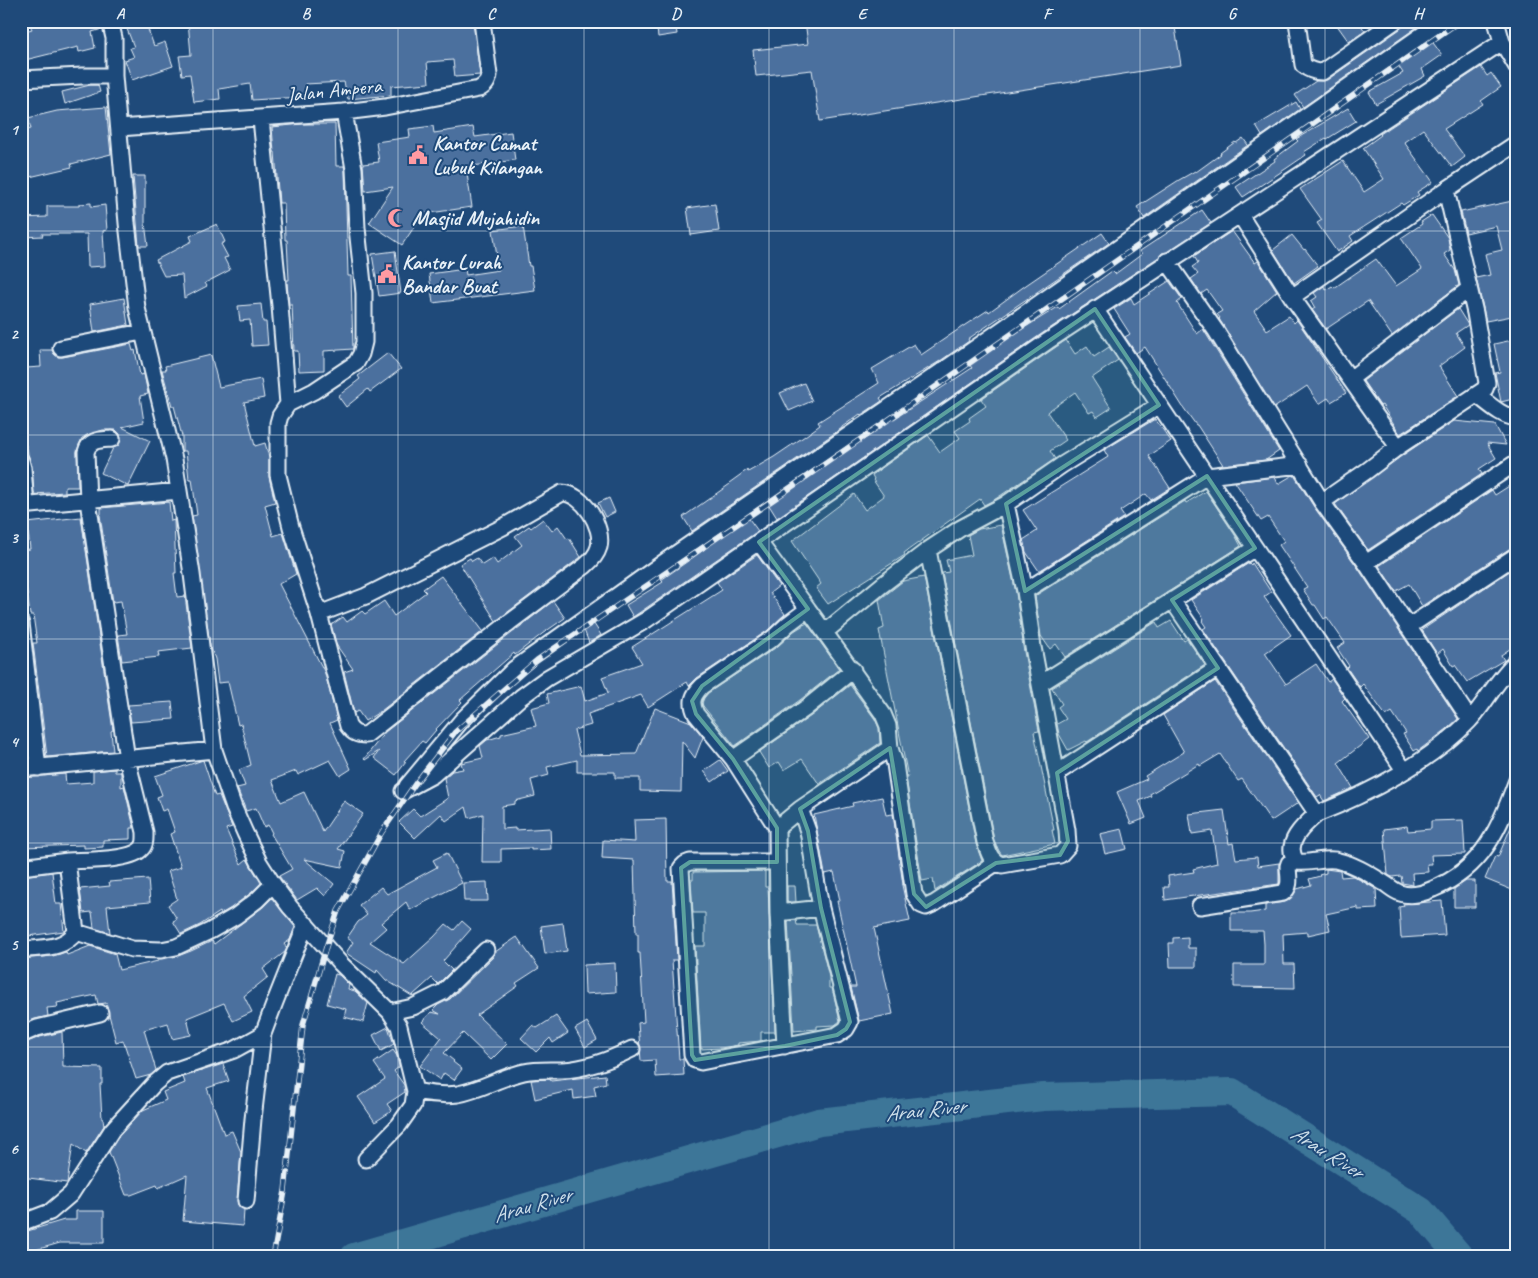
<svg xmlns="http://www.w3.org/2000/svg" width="1538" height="1278" font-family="Caveat,sans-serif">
<rect width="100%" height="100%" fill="#1f4a7a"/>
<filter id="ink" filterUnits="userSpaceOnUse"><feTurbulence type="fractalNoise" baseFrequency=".02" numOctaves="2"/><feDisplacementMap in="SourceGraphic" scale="10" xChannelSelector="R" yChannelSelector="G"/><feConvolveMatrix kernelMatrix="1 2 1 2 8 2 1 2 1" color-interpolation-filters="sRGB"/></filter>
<g filter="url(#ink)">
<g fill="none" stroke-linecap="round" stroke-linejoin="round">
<!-- river -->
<path stroke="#3e7698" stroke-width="28" d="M354 1257 819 1122 1043 1097 1232 1092 1421 1211 1460 1257"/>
</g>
<!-- building -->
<path fill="#4b6f9e" stroke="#e8f1f8" d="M28 21H101L102 29 92 32 95 48 79 52 78 47 21 61V32L32 29Z
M135 21H145L154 46 165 42 173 66 132 80 125 60 134 57 130 48 134 47 125 24Z
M188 21H473L480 75 455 77 453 60 427 62 429 83 391 86V95L348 99 344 82 305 84 306 98 284 99V98L252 100 250 84 219 89 220 99 194 102 190 74 182 75 179 56 191 55Z
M656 21H675L677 34 658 37Z
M805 21H1174L1181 65 820 121 812 70 756 76 753 50 808 44Z
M1334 21H1358L1365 31 1349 42Z
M1409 21H1418L1420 25 1303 107 1295 95 1316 81H1322L1327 80 1400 29Z
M1431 40 1442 55 1422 69 1425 76 1376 104 1369 92 1403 73 1397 64Z
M1481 67 1487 76 1491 73 1501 87 1481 101 1483 104 1444 129 1465 157 1452 167 1423 129 1404 142 1433 182 1417 192 1419 195 1403 205 1401 203 1350 236 1353 241 1337 252 1317 223 1322 220 1300 189 1343 161 1364 192 1384 179 1363 148 1381 135 1380 134Z
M90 85H98L100 92 65 104 62 92Z
M1296 102 1300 109 1262 136 1256 126Z
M106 107 111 154 71 164 72 167 21 179V131L31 129 28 118 57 111Z
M1348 108 1356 121 1327 139 1326 138 1304 152 1306 155 1287 168 1243 197 1236 187 1275 161 1274 159 1298 141 1296 139Z
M303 124H335L336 166H344L345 170 348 276H351L353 349 324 351V370L299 371 298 351H294L292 305H289L287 283V280H289L287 240H285L284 203H279L275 152H274L273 140 272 127Z
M433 126 434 133 473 127 475 137 511 132 515 160 466 167 472 207 423 214 402 245 369 223 393 187 365 191 363 164 379 162 376 142 410 137 409 129Z
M1243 138 1248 145 1144 218 1137 207 1179 180 1195 171 1196 172 1221 154 1220 153 1235 142 1236 143Z
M133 176H145V223L148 246H139Z
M1517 200V315L1486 321 1476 278 1490 275 1485 254 1502 250 1496 226 1466 233 1461 212Z
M91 203V207L105 205 107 230 103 231 105 266 88 267 87 234H42L43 236 22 237 21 218 47 217V206H79V204Z
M715 204 719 231 691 235 687 208Z
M1202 210 1211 223 1167 252 1162 253 1159 257 1043 333 777 518 767 502 852 444 854 446 874 433 872 430 893 416 894 419 972 368 969 364 995 346 1058 307 1059 309 1112 271 1115 274 1142 254 1140 251Z
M1432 215 1448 238 1450 250 1444 254 1455 270 1459 285 1392 336 1368 301 1326 329 1312 310 1315 308 1311 301 1317 297 1314 293 1324 286 1326 290 1332 286 1334 288 1376 259 1396 286 1422 269 1401 238 1422 224 1421 222Z
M217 224 225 242 221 244 228 257 224 258 230 270 205 283 207 286 184 298 182 275 164 276 156 260 192 241 190 236Z
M523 226 529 266H531L535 290 433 303 429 274 465 269 466 275 499 270 493 230Z
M1232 231 1255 263 1258 261 1277 291 1254 311 1267 330 1289 316 1294 323 1297 320 1346 393 1331 402 1328 398 1319 404 1307 386 1274 408 1219 319 1220 318 1217 314 1222 311 1207 290 1201 294 1191 279 1198 274 1192 267 1198 263 1194 256Z
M1102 233 1109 243 968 339 969 341 940 361 880 398 882 401 861 415 860 414 842 427V428L692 531 683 517 730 484 729 483 747 470 748 472 774 457 805 436 820 425 818 422 879 383 872 369 914 344 921 355 962 327 988 310 989 312 1026 285Z
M1292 235 1304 250 1305 249 1318 266 1294 283 1273 250Z
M395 251 401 293 379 296 372 254Z
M1169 281 1182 299 1177 303 1197 334 1203 329 1279 451 1266 460 1223 465 1197 425H1196L1183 407 1145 347 1136 353 1125 337 1130 334 1114 309 1131 298 1134 304Z
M124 298 128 325 94 332 90 304Z
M261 304 263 322H266L268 345 252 346 250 320 240 321 238 306Z
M1458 309 1468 325 1456 333 1465 347 1439 366 1458 396 1400 434 1382 405 1380 406 1363 381Z
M1517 339V398L1501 402 1495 373 1500 372 1494 344Z
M1066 340 1075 354 1087 346 1094 357 1109 347 1118 360 1092 378 1111 408 1097 417 1093 411 1089 413 1075 392 1047 412 1066 440 1050 451 1055 459 994 500 984 505 980 499 904 553 905 555 828 604 816 588 821 584 792 541 854 494 865 510 884 496 873 480 874 479 872 475 928 435 940 452 960 438 955 431 970 421 969 418 986 406 981 399Z
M131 344 133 351 135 350 140 375 144 374 148 394 140 396 144 422 122 427 150 441 128 486 101 473 113 448 118 446 121 439 120 434 116 430H103L87 435 82 438 79 445 77 452 78 487H65V492L34 494 32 466 28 454 27 446H25L24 420H21V375H26V368L41 367 40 350H52L54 354 58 357H63Z
M388 353 401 369 370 392 368 389 346 407 338 396 360 379 358 376Z
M211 355 219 387 261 379 264 398 244 402 255 446 265 443 269 457V477L275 502 265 505 273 536 283 533 296 574 279 584 325 673 337 720 330 723 351 769 340 776 330 760 298 775 296 771 272 780 281 802 304 792 323 832 344 801 363 814 338 849 345 851 342 867 304 859 334 884 325 896 317 888 297 900 279 876 292 869 271 834 272 833 268 825 264 827 256 808 246 811 237 788 245 786 239 770 251 765 241 724 238 725 228 682 218 683 215 659 210 646 192 516 197 515 192 479H189L186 451H182V436L174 406H172L162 370H166L165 366Z
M804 383 812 401 789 411 780 393Z
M1155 419 1171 441 1149 456 1170 488 1151 500 1146 494 1120 511 1124 517 1039 571 1026 552 1023 540 1037 531 1023 510 1108 457 1104 450Z
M1454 421 1495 425 1506 445 1487 443 1496 458 1479 469 1482 474 1368 550 1335 504 1403 455Z
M1293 475H1294L1314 507 1358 568 1458 719 1447 729 1418 751 1417 749 1414 751 1403 734 1406 733 1392 712 1386 716 1363 684 1360 687 1347 668 1349 666 1337 648 1345 643 1327 617 1324 619 1315 605H1313L1303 589 1307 587 1279 545 1284 541 1268 517 1261 521 1235 482 1275 477 1278 484Z
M1517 481V546L1512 547 1422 606 1409 584 1396 591 1379 566 1492 490 1495 495Z
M1206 491 1235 535 1241 546 1065 657 1056 644 1050 649 1041 636 1035 596 1185 501 1186 503Z
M609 498 615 512 605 517 598 503Z
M169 502 171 521 174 520 176 573H174L177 597 185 596 192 648 158 652 159 657 122 661 118 635 127 634 121 601 113 602 100 515 101 514V508Z
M747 516 758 531 633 617 626 605 663 582 661 580 705 549 703 546Z
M81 517 113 730 111 731 113 751 47 757 33 643H37L33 615H30L24 570H23L21 550 30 549 27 523Z
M543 519 552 531 558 526 567 539 569 538 581 557 496 621 460 564 470 558 472 561 477 558 482 565 493 558 497 564 522 545 515 536 529 526 531 528Z
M1001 525 1016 593 1023 642 1022 641 1039 731 1034 732 1054 830H1052L1055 844 1002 855 999 851 994 840 942 573 949 572 946 560 972 555 968 535 979 529Z
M757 555 779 586 770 593 785 614 767 631 697 678 689 686 687 682 648 707 641 695 588 714 591 725 574 730 580 755 636 754 655 708 691 722 703 737 695 758 682 741 681 792 640 791V778H615V772H577V760L547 767 549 775 531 780 535 796 515 801V804L502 806V829L515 828V830L550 828 551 849 531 850V848L501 849V862H482L483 814 469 818 466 807 446 821 441 814 415 838 399 822 413 809 420 816 448 798 444 778 452 771 463 769 461 763 483 758 480 746 487 740 501 736V734L536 726 531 708 549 703 547 694 581 686 585 701 608 693 602 677 642 663 632 647 722 590 717 582Z
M1249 563 1251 565 1252 563 1271 592 1264 597 1291 635 1265 653 1286 684 1316 664 1328 682 1332 679 1345 698 1342 701 1369 739 1338 763 1353 788 1324 801 1320 795 1317 797 1203 629 1206 627 1202 621 1204 619 1191 600Z
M1517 566V644L1501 655 1504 660 1467 682 1455 665 1453 666 1443 649 1437 654 1422 630Z
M441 576 483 631 381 711 365 721 358 711 354 713 344 672 353 669 337 646 331 625 343 617 347 622 362 611 365 614 384 601 394 616 426 592 423 589Z
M924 577 976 844 982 861 935 891 933 879 922 881 906 777H908L879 630 884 628 879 600 903 581Z
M553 601 565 618 542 634 515 655 514 653 460 700 462 702 435 730H436L425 743 422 741 404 761 406 762 396 775 374 758 379 751 365 760 364 759 385 732Z
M1171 621 1184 641 1187 639 1205 665 1087 742 1086 741 1068 750 1059 734 1057 724 1066 719 1058 707 1062 704 1052 688 1156 622 1159 628Z
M807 623 839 669 800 700 735 746 703 706 702 703 704 698 708 693 778 646 794 631Z
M594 624 601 635 589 643 584 630Z
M1215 681 1298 803 1271 821 1242 779 1238 781 1220 754 1200 766 1199 764 1150 794 1151 796 1139 801 1146 818 1131 824 1117 792 1147 779 1145 776 1184 752 1163 715Z
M850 685 875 719 879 728 880 743 819 784 802 759 784 770 779 762 769 768 759 752 811 716Z
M172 702 174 719 131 722 128 705Z
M203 760 215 796 219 795 232 827 226 829 241 864 247 859 261 883 251 893 231 908 221 914 220 912 200 925 181 934 173 921 177 919 168 905 177 899 168 871 181 867 170 834 175 832 167 809 162 811 157 797 162 795 155 776Z
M720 760 728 771 712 782 704 771Z
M115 769V772H121V787L124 786 134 828H130V839L103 840V847L84 848V845L21 847V778L65 774 66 784 93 782V771Z
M882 797 886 815 893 814 903 885H902L910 921 874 928 893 1014 859 1021 851 987H856L837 901H840L834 872 825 874 814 815 853 806 852 803Z
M1224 810 1229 844 1233 843 1236 859 1257 857 1258 866 1279 863V884L1165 900 1164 887H1169L1168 876 1194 872 1193 869 1217 863 1212 831 1192 834 1189 814Z
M1517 813V892L1485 879 1495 856 1498 857Z
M666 819 667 881H672L677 960H672L679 1059H683L684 1075 656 1077 655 1060 641 1061 638 1023 644 1022 640 953H638V934H636L634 860 602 858 603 840 635 842 634 820Z
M1463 820 1465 854 1431 855 1432 864H1427L1428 872 1412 873 1413 885 1402 883 1401 876 1392 877 1388 875 1384 829 1407 826 1408 831 1431 829V821Z
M1122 829 1127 849 1105 854 1100 834Z
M447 853 462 883 410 910 406 902 381 923 386 928 370 942 404 964 434 937 446 924 454 930 462 921 471 929 443 961 452 970 438 984 432 978 412 996 386 980 377 970 376 973 346 953 353 942 347 938 358 922 367 915 359 905 381 887 387 894 437 867 433 860Z
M1326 869 1340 871 1341 877 1353 876 1376 889 1377 909 1358 910V907L1326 914 1330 930 1308 935V932L1283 934 1284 964H1294L1295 988 1234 987V965H1264V944L1263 931H1231V913H1250L1265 911V905L1285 902 1292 897 1297 889 1311 885 1309 879 1320 876 1319 875 1326 873Z
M765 871V887H768L775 1032H761V1041L738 1043V1045L721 1048 701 1049 695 946H705V913H693L691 880H693V872Z
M52 872 56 904H61L64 931 21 937V876Z
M148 879 150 902 107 906 110 933 94 928 92 912 83 913 80 889 110 886 109 882Z
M1466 881H1475V907H1454V889Z
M487 882 488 901H464L463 883Z
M787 886H795L796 902H787Z
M272 898 295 927 290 940 284 944 287 948 285 952 263 969 268 977 244 996 252 1012 233 1021 224 1003 187 1018 191 1035 172 1039 168 1023 144 1030 156 1070 151 1075 136 1079 123 1040 116 1042 106 1003 98 1004 96 995 57 1003 58 1007 47 1008 48 1016 35 1019 21 1025V959L53 956 66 952 67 955 90 946 115 954 119 970 158 961V959L178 956 191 951 212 941 214 944 263 907Z
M1442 901 1445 935 1401 938 1399 907 1404 906 1403 904Z
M796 920 797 925H816L829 977V988H832L840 1021 835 1025 817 1026V1029L794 1031 788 921Z
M563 923 567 951 545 954 541 926Z
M517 937 539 968 516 983 518 986 477 1015 507 1044 491 1060 463 1033 444 1053 454 1061 453 1062 462 1069 454 1080 444 1073 440 1080 420 1066 441 1038 422 1022 431 1012 440 1014 433 1010 438 1005 450 999 493 957 495 952Z
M1188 937V948H1196V967H1170L1169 943H1173V938Z
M615 963 616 992 585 994 584 965Z
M335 974 339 975 349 985 348 989 355 991 368 1003 363 1022 344 1017 346 1009 327 1004Z
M556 1016 568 1033 553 1043 550 1038 536 1052 521 1038 533 1025 537 1028Z
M587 1022 597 1040 585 1047 575 1029Z
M388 1027 394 1044 381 1051 373 1035Z
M62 1032 63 1067 102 1068V1084H100L102 1119H103L104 1126 86 1153 73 1144 67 1183 21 1177V1163L25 1139H22L23 1123H21V1044L40 1037Z
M393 1050 397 1056 399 1067 394 1071 404 1085 405 1092 387 1104 392 1111 375 1122 358 1097 385 1079 374 1063Z
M223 1064 229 1081 207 1088 224 1134 232 1131 241 1152 237 1200 238 1205 244 1210 243 1226 183 1221 187 1175 158 1188 157 1185 131 1195H126L109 1152 119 1136 143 1110 166 1100 163 1092 185 1083 183 1077Z
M605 1075 606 1083 594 1086 596 1096 574 1099 573 1090 535 1099 531 1080 550 1079 551 1081Z
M76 1211H104V1243H60L21 1254V1233L64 1220H76Z"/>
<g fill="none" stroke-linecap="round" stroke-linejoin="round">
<!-- minor casing -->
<g stroke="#e8f1f8" stroke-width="19">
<path id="minor" d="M110 21 114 38V76L127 223 137 308 174 459 192 574 214 750 234 808 245 833 259 862 273 884 290 907 340 963 390 1012 399 1026 415 1091 413 1105 399 1125 366 1159
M1297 21 1303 65C1309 70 1315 72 1322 72L1395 21
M1496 21 1502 42 1517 67
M21 79 82 76H114
M261 119 280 306 288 404 280 416 278 423V475L291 527 319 614 348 726C353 733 357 735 366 735L510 622 585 566C591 561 597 554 599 547 604 527 583 493 562 493L503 527 366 596 319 614
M119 128 344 112 385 107 479 89C486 85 488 82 489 75L482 21
M1240 215 1292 297
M1167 261 1216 331 1322 502 1366 563 1470 720
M1095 309 1404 770
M61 348 142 332
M1350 379 1469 289
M1477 395C1489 404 1502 417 1517 418
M288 404 314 391 356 363 361 354 364 342V293L357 228 354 169 344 112
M1398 447 1292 297 1446 190
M21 461 23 468 26 506
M1322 502 1368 470 1398 447 1485 389 1487 383 1475 313 1446 190 1517 143
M21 506 179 491
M759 542 808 609 788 624 773 638 702 686C693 695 690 702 696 714L733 759 777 828 778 913 785 1046
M928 550 985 842C989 853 990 861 1002 865L1060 855 1068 846 1067 830 1033 647 1025 591 1006 504
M1366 563 1517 462
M1025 591 1207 476 1300 465
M1172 600 1317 814C1368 794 1431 761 1469 721 1487 702 1497 678 1517 661
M21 623 38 768
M1408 627 1517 555
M825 632 882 585 928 550 961 528 1006 504 1062 465 1159 405
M1040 684 1255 548
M890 748 895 764 914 894 921 905 926 907 935 903 996 863
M733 759 806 708 853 670
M21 769 214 750
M1057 773 1218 668
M407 786 462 720 514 669 674 555 964 356 1442 21
M403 791 433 775 521 697 547 678 646 620 1048 341 1502 42
M800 809 890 748 888 726 883 714 808 609
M1317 814C1304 825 1282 844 1297 862 1310 864 1323 858 1335 860 1354 864 1368 873 1384 883 1389 886 1394 891 1400 893 1410 897 1424 893 1433 889 1484 868 1499 828 1517 780
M777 828 800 809 808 831 821 908 850 1022 846 1029 837 1035 701 1062 695 1060 692 1055 681 868 685 864 690 862H777
M21 867C37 865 52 863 68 861 85 860 128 861 140 850 146 845 145 839 145 832L127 759 88 501 86 452C89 439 101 440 112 439
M1200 906 1283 893C1292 887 1288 875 1288 866L1289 863 1294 859
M778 913 821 908
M76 932 132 949 161 950 176 947 210 931 236 916 257 900 273 884
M21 950C42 947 63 950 76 932L67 861
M390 1012 413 1007 443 992 486 950
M21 1035 37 1028 100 1013
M415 1091C430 1094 443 1096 458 1094 480 1090 501 1077 524 1072 537 1069 549 1070 562 1070 586 1069 610 1060 632 1049
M246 1201 253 1119 263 1034
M21 1223 50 1212 71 1194 112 1130 154 1084 167 1073 234 1050 263 1034 275 1002 306 924"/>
</g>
<!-- minor -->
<use href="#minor" stroke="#1f4a7a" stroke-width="15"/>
<!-- rail casing -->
<g stroke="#e8f1f8" stroke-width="5.5">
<path id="rail" d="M273 1257 285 1191 303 1025 326 947 338 911 382 832 415 784 455 732 537 660 789 489 1460 21"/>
</g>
<!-- rail -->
<use href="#rail" stroke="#1f4a7a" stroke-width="4" stroke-dasharray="11" stroke-linecap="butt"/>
</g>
</g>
<!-- marked area -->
<path fill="#5ba19e" fill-opacity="0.2" stroke="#5ba19e" stroke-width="4" stroke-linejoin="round" d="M1095 309 1159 405 1006 504 1025 591 1207 476 1255 548 1172 600 1218 668 1057 773 1068 841 1060 855 996 863 926 907 914 894 890 748 800 809 808 831 821 908 850 1022 846 1029 837 1035 785 1046 695 1060 692 1055 681 868 690 862H777V828L733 759 696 714 692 701 702 686 808 609 759 542Z"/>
<!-- grid -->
<path fill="none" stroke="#e8f1f8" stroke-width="1" stroke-opacity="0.55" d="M213 21V1257M398 21V1257M584 21V1257M769 21V1257M954 21V1257M1140 21V1257M1325 21V1257M21 231H1517M21 435H1517M21 639H1517M21 843H1517M21 1047H1517"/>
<!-- icons -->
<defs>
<g id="civic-bare" transform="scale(1.5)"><path d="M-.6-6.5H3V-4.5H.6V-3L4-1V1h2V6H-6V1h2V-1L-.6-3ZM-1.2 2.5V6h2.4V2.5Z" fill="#ff9aa2" stroke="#1f4a7a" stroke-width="2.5" paint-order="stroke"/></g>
<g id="mosque-bare" transform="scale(1.5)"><path d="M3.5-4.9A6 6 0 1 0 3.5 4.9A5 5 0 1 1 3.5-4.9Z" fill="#ff9aa2" stroke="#1f4a7a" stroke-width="2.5" paint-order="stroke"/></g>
</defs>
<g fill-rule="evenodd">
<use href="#civic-bare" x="418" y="155"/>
<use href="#mosque-bare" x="397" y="218"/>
<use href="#civic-bare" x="387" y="274"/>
</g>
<g text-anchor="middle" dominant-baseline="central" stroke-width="4" stroke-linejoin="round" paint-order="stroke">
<!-- street labels -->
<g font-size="21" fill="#e8f1f8" stroke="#1f4a7a">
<text transform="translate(334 90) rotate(-6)">Jalan Ampera</text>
</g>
<!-- poi labels -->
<g font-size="21" font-weight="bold" fill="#e8f1f8" stroke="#1f4a7a" text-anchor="start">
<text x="433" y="143">Kantor Camat<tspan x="433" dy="24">Lubuk Kilangan</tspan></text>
<text x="412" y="218">Masjid Mujahidin</text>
<text x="402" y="262">Kantor Lurah<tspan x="402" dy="24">Bandar Buat</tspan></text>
</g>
<!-- water labels -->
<g font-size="22" font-style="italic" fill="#cedfea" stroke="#1f4a7a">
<text transform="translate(925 1110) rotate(-6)">Arau River</text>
<text transform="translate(1327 1152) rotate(32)">Arau River</text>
<text transform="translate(532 1205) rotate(-16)">Arau River</text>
</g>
</g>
<!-- margin -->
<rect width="1538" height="1278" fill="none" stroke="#1f4a7a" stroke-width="55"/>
<rect x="28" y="28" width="1482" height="1222" fill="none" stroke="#e8f1f8" stroke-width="2"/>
<g font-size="16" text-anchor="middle" font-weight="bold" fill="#e8f1f8">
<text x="120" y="19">A</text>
<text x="306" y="19">B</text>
<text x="491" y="19">C</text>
<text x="676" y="19">D</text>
<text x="862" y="19">E</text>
<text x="1047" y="19">F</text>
<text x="1232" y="19">G</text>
<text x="1418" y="19">H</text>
<text x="14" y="135">1</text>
<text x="14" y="339">2</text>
<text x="14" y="543">3</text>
<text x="14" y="747">4</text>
<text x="14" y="950">5</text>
<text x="14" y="1154">6</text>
</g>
</svg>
